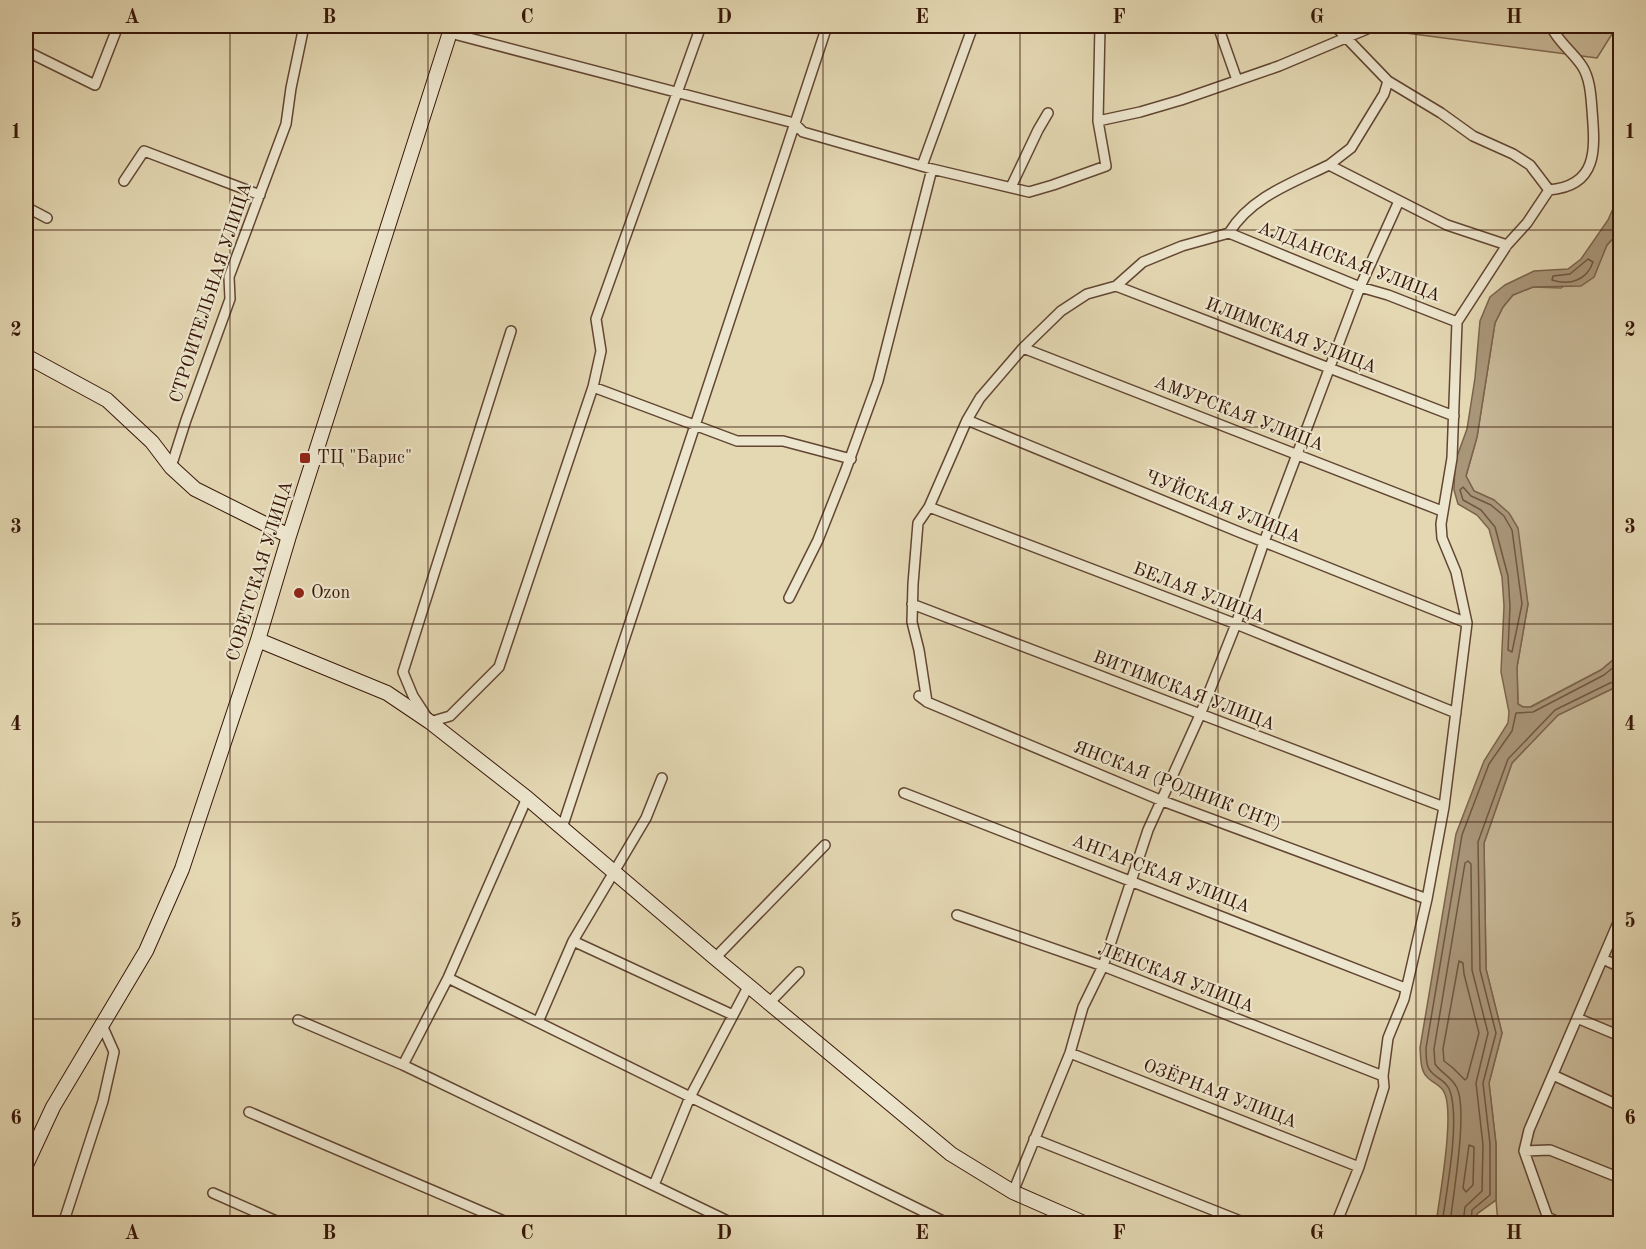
<svg xmlns="http://www.w3.org/2000/svg" width="1646" height="1249" font-family="'Old Standard TT',serif">
<rect width="100%" height="100%" fill="#e4d8b3"/>
<filter id="stains"><feTurbulence type="fractalNoise" baseFrequency=".00333" numOctaves="4"/><feColorMatrix values="0 0 0 0 .2 0 0 0 0 .09 0 0 0 0 .02 0 0 0 .5 -.17"/></filter>
<radialGradient id="worn" r=".72"><stop offset=".6" stop-color="#630" stop-opacity="0"/><stop offset="1" stop-color="#630" stop-opacity=".3"/></radialGradient>
<!-- green -->
<path fill="#c7b796" stroke="#7f664e" stroke-width="1.5" d="M1352 26H1617L1597 58Z
M1620 231V654L1601 670 1530 707H1523L1518 704 1517 667 1528 604 1494 500 1474 491 1466 476 1477 437 1495 323 1503 307 1513 295 1533 287 1561 288 1600 259 1607 245Z
M1620 685V1223H1498L1496 1200V1144L1489 1083 1502 1033 1486 969 1484 843 1512 763 1558 715Z"/>
<!-- water -->
<path fill="#a99679" stroke="#7b634b" stroke-width="1.5" d="M1620 193V231L1607 245 1594 277 1581 286 1533 287 1513 295 1503 307 1495 323 1477 437 1466 476 1474 491 1494 500 1509 513 1518 528 1528 604 1517 667 1518 704 1523 707H1531L1601 670 1620 654V685L1558 715 1512 763 1484 843 1486 969 1502 1033 1489 1083 1496 1144V1200L1477 1214V1223H1436C1440 1195 1454 1117 1445 1094 1442 1085 1434 1084 1428 1078 1420 1071 1421 1059 1420 1048L1456 834 1484 761 1508 723 1509 712 1501 672 1504 606 1502 577 1489 529 1477 515 1458 504 1454 490 1455 462 1467 429 1475 378 1480 321 1490 297 1505 285 1534 271 1568 269 1581 259 1608 220Z"/>
<g fill="none" stroke-linecap="round" stroke-linejoin="round">
<!-- shore -->
<path stroke="#705640" stroke-width="1.5" d="M1588 259 1593 262C1587 280 1570 286 1552 280L1553 276 1570 274Z
M1463 487 1471 496 1491 505 1504 516 1512 530 1522 604 1512 652 1508 650 1510 606 1508 576 1495 527 1481 510 1463 500 1460 490Z
M1459 961 1463 963 1464 974 1479 1033 1467 1078 1465 1080 1453 1068 1444 1061 1443 1049Z
M1469 1145 1474 1147 1473 1185 1466 1192 1463 1188Z
M1442 1224C1447 1188 1459 1127 1451 1094 1448 1079 1432 1078 1428 1067 1426 1062 1426 1054 1426 1048L1462 835 1489 764 1512 731 1516 713 1533 712 1604 675 1620 662
M1450 1224C1453 1195 1468 1111 1457 1088 1452 1077 1441 1073 1435 1064L1434 1049 1465 863 1468 861 1471 864 1472 970 1488 1033 1476 1083 1483 1145 1482 1191 1465 1207 1463 1224
M1471 1224 1472 1210 1490 1195V1144L1483 1083 1496 1033 1480 970 1478 842 1508 759 1555 710 1610 683 1620 680"/>
<!-- street casing -->
<g stroke="#624632" stroke-width="12">
<path id="street" d="M1218 26 1237 80
M1335 26 1388 81 1441 113 1473 136 1513 154 1530 165 1549 190 1527 223 1507 245 1457 322 1452 458 1441 524 1442 538 1456 572 1467 623 1444 807 1427 899 1404 999 1388 1038 1383 1076 1384 1087 1359 1167 1336 1224
M450 33 794 123 803 132 932 169 1029 192 1053 185 1106 166 1098 121 1100 26
M26 51 95 85 118 26
M1388 81 1384 94 1351 148 1329 165 1447 225 1507 245
M1098 121 1140 112 1181 100 1279 66 1374 26
M922 166 973 26
M124 181 144 151 260 195
M1011 187 1038 130 1048 113
M1549 190C1599 186 1595 148 1592 110 1591 96 1590 78 1582 66 1573 52 1557 41 1551 26
M26 207 47 218
M1229 233 1360 287 1388 295 1457 322
M1116 286 1454 416
M511 331 403 672 413 696 430 722 450 716 499 667 593 387 601 351 596 319 701 26
M1023 348 1442 511
M593 387 737 441H783L851 459
M967 420 1239 532 1467 623
M171 467 186 420 230 299 229 277 286 124 291 88 304 26
M929 507 1236 624 1456 713
M789 598 818 540 845 472 878 381 932 169
M912 604 1444 807
M919 696 927 702 1160 800 1427 899
M927 702 919 650 912 622 913 584 918 523 929 507 967 420 980 398 1023 348 1061 311 1087 294 1116 286 1143 262 1182 246 1229 233C1251 197 1292 183 1329 165
M904 793 1405 988
M562 828 827 26
M957 915 1103 966 1383 1076
M573 941 733 1015
M715 958 825 845
M1603 959 1620 967
M448 978 949 1224
M770 1002 799 972
M1577 1018 1620 1036
M298 1020 403 1065 734 1224
M538 1022 573 941 646 818 662 778
M1070 1053 1359 1167
M403 1065 448 978 527 798
M1553 1075 1620 1106
M249 1112 511 1224
M1034 1139 1248 1224
M1524 1151 1550 1150 1620 1178
M654 1185 690 1097 749 985
M1013 1192 1070 1053 1083 1007 1103 966 1148 830 1200 715 1236 624 1264 542 1360 287 1399 201
M213 1193 283 1224
M1549 1218 1563 1224
M63 1224 103 1101 114 1052 102 1025
M1550 1224 1524 1151 1529 1130 1620 918"/>
</g>
<!-- secondary casing -->
<g stroke="#371607" stroke-width="16">
<path id="secondary" d="M26 356 107 400 152 442 171 467 195 489 289 536
M258 640 387 693 430 722 527 798 715 958 951 1154 1013 1192 1086 1224
M26 1165 53 1107 146 951 182 869 258 640 289 536 452 26"/>
</g>
<!-- street -->
<use href="#street" stroke="#ede6ce" stroke-width="9"/>
<!-- secondary -->
<use href="#secondary" stroke="#ede6ce" stroke-width="14"/>
</g>
<!-- grid -->
<path fill="none" stroke="#371607" stroke-width="1.5" stroke-opacity="0.55" d="M230 26V1224M428 26V1224M626 26V1224M823 26V1224M1020 26V1224M1218 26V1224M1416 26V1224M26 230H1620M26 427H1620M26 624H1620M26 822H1620M26 1019H1620"/>
<!-- markers -->
<g fill="#8f2418" stroke="#ede6ce" stroke-width="2">
<rect x="299" y="452" width="12" height="12" rx="3"/>
<circle cx="299" cy="593" r="6"/>
</g>
<g text-anchor="middle" dominant-baseline="central" stroke-width="4.5" stroke-linejoin="round" paint-order="stroke">
<!-- street labels -->
<g font-size="18" fill="#371607" stroke="#ede6ce">
<text transform="translate(1349 262) rotate(21)">АЛДАНСКАЯ УЛИЦА</text>
<text transform="translate(211 293) rotate(-72)">СТРОИТЕЛЬНАЯ УЛИЦА</text>
<text transform="translate(1291 336) rotate(21)">ИЛИМСКАЯ УЛИЦА</text>
<text transform="translate(1239 414) rotate(21)">АМУРСКАЯ УЛИЦА</text>
<text transform="translate(1223 507) rotate(22)">ЧУЙСКАЯ УЛИЦА</text>
<text transform="translate(260 571) rotate(-73)">СОВЕТСКАЯ УЛИЦА</text>
<text transform="translate(1199 593) rotate(21)">БЕЛАЯ УЛИЦА</text>
<text transform="translate(1184 691) rotate(21)">ВИТИМСКАЯ УЛИЦА</text>
<text transform="translate(1177 786) rotate(21)">ЯНСКАЯ (РОДНИК СНТ)</text>
<text transform="translate(1161 874) rotate(21)">АНГАРСКАЯ УЛИЦА</text>
<text transform="translate(1176 978) rotate(21)">ЛЕНСКАЯ УЛИЦА</text>
<text transform="translate(1220 1094) rotate(21)">ОЗЁРНАЯ УЛИЦА</text>
</g>
<!-- poi labels -->
<g font-size="18" fill="#371607" stroke="#ede6ce" text-anchor="start">
<text x="317" y="458">ТЦ "Барис"</text>
<text x="311" y="593">Ozon</text>
</g>
</g>
<!-- margin -->
<rect width="1646" height="1249" fill="none" stroke="#e4d8b3" stroke-width="66"/>
<rect x="33" y="33" width="1580" height="1183" fill="none" stroke="#371607" stroke-width="2"/>
<g font-size="20" text-anchor="middle" font-weight="bold" fill="#371607">
<text x="132" y="23">A</text>
<text x="329" y="23">B</text>
<text x="527" y="23">C</text>
<text x="724" y="23">D</text>
<text x="922" y="23">E</text>
<text x="1119" y="23">F</text>
<text x="1317" y="23">G</text>
<text x="1514" y="23">H</text>
<text x="16" y="138">1</text>
<text x="1630" y="138">1</text>
<text x="16" y="336">2</text>
<text x="1630" y="336">2</text>
<text x="16" y="533">3</text>
<text x="1630" y="533">3</text>
<text x="16" y="730">4</text>
<text x="1630" y="730">4</text>
<text x="16" y="927">5</text>
<text x="1630" y="927">5</text>
<text x="16" y="1124">6</text>
<text x="1630" y="1124">6</text>
<text x="132" y="1239">A</text>
<text x="329" y="1239">B</text>
<text x="527" y="1239">C</text>
<text x="724" y="1239">D</text>
<text x="922" y="1239">E</text>
<text x="1119" y="1239">F</text>
<text x="1317" y="1239">G</text>
<text x="1514" y="1239">H</text>
</g>
<rect width="100%" height="100%" filter="url(#stains)"/>
<rect width="100%" height="100%" fill="url(#worn)"/>
</svg>
